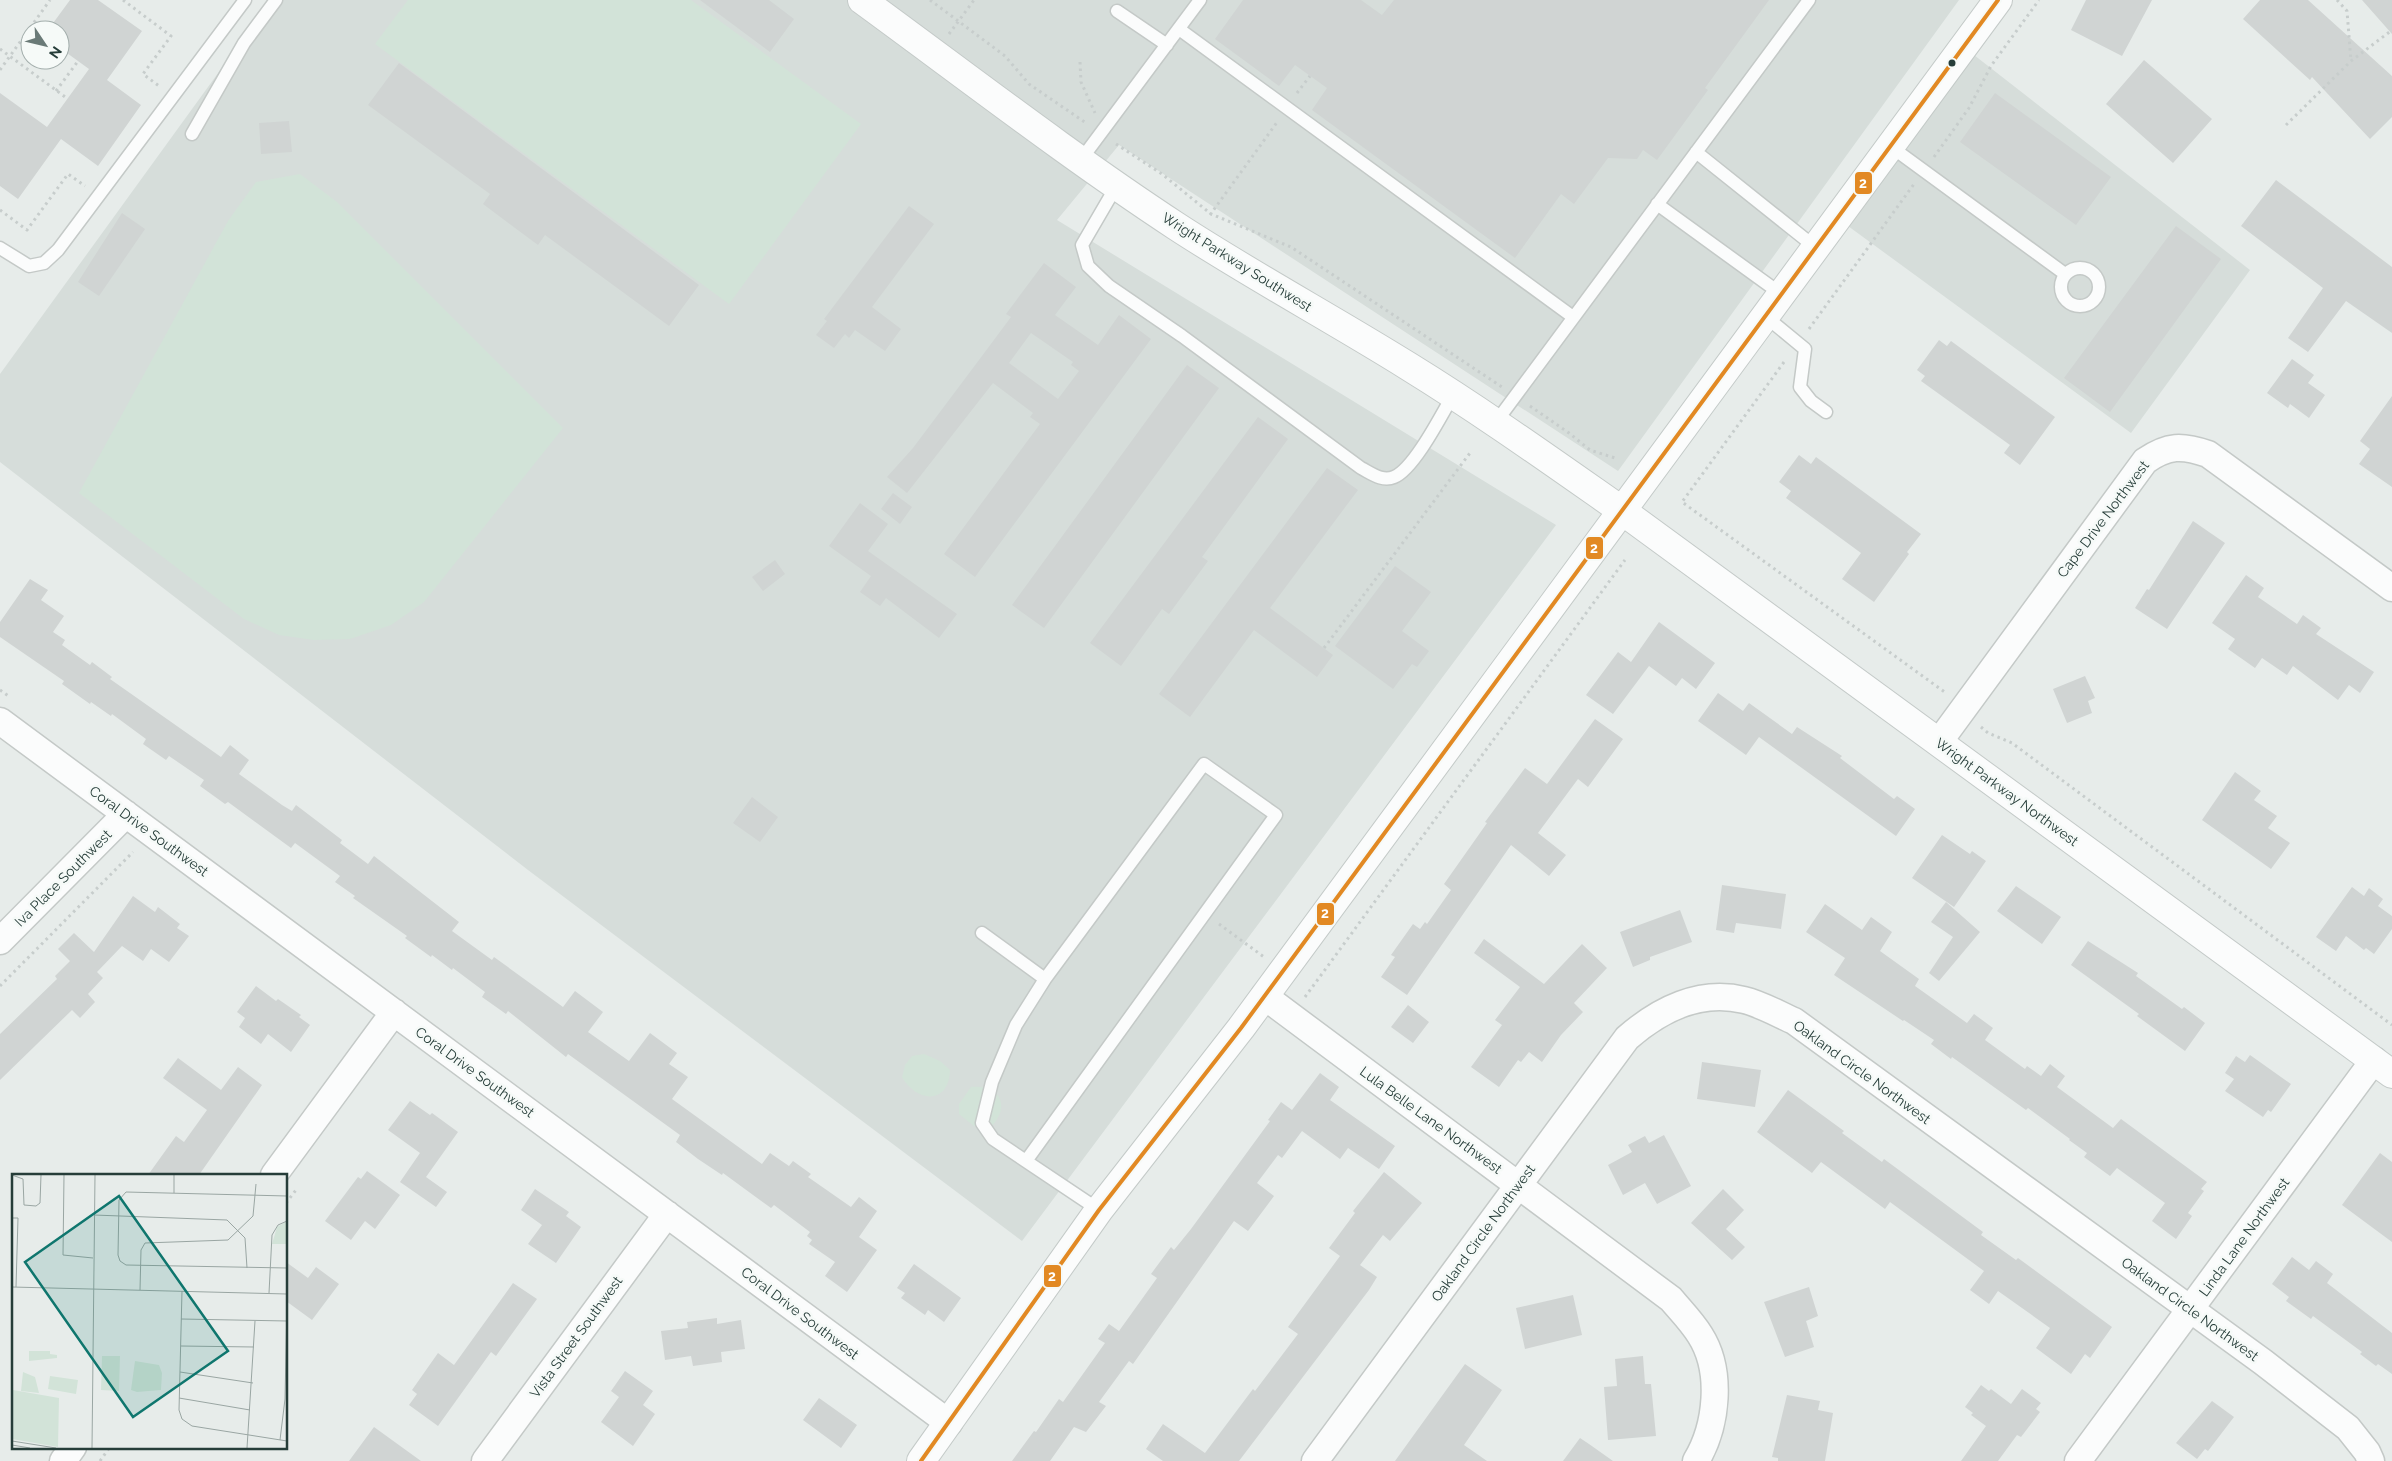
<svg xmlns="http://www.w3.org/2000/svg" width="2392" height="1461" font-family="Raleway,sans-serif">
<rect width="100%" height="100%" fill="#e7ecea"/>
<!-- built -->
<path fill="#d6ddda" d="M271 0H1959L1618 471 1119 145 1057 220 1556 525 1022 1241 528 870 0 462V374Z
M1974 55 2250 270 2131 433 1848 226Z"/>
<!-- green -->
<path fill="#d2e3d8" d="M408 0H691L861 124 729 304 375 44Z
M300 174 337 202 563 428 424 602 391 625 350 639 314 640 279 635 244 619 79 493 228 221 256 182Z
M924 1054 940 1061 950 1070C949 1105 917 1103 902 1077L905 1065 912 1056Z
M971 1087C999 1085 1011 1104 992 1126H974L959 1114V1104Z"/>
<!-- building -->
<path fill="#d0d4d3" fill-rule="evenodd" d="M70 0H98L142 31 107 80 141 105 98 166 61 139 18 199 0 186V93L47 127 89 69 60 48V30H48Z
M700 0H769L794 19 770 52Z
M1243 0H1361L1382 15 1394 0H1769L1705 88 1708 90 1657 160 1643 150 1637 159 1608 158 1574 204 1561 194 1515 258 1312 110 1327 88 1295 65 1279 86 1215 39Z
M2086 0H2152L2122 56 2071 30Z
M2260 0H2308L2392 76V117L2370 139 2312 77 2310 80 2243 19Z
M2362 0H2392V34Z
M2144 60 2212 119 2173 163 2106 104Z
M399 63 699 285 669 326 545 235 538 245 483 204 490 194 368 105Z
M1995 93 2111 177 2076 225 1960 142Z
M289 121 292 152 261 154 259 123Z
M2276 180 2392 267V333L2346 301 2308 352 2288 338 2323 288 2241 226Z
M909 206 934 224 872 307 901 329 885 351 855 330 849 338 845 334 834 348 816 335 827 321 824 319Z
M122 213 145 229 99 296 78 282Z
M2176 226 2221 259 2110 412 2064 378Z
M1044 263 1076 287 1055 315 1098 345 1119 315 1151 339 975 577 944 554 1040 424 1030 417 1033 413 993 383 907 493 887 477 913 448 982 356 1011 317 1006 314ZM1031 333 1073 362 1071 365 1079 371 1058 399 1009 363Z
M1939 340 1947 346 1951 341 2055 417 2020 465 2004 453 2010 445 1921 381 1925 376 1917 370Z
M2292 359 2314 375 2308 383 2325 395 2309 418 2290 404 2288 408 2267 393Z
M1187 365 1219 388 1044 628 1012 605Z
M2392 396V487L2359 464 2370 449 2360 441Z
M1258 417 1288 439 1202 557 1208 561 1169 614 1162 609 1121 666 1090 643Z
M1799 455 1811 464 1816 457 1921 534 1907 552 1909 554 1874 602 1842 579 1861 553 1786 498 1791 491 1779 482Z
M1327 468 1358 490 1270 608 1333 655 1317 677 1254 630 1190 717 1159 694Z
M893 493 912 507 900 524 881 509Z
M860 503 888 524 868 551 957 614 939 638 886 598 880 606 860 592 871 576 829 546Z
M2193 521 2225 543 2167 629 2135 608 2147 589 2149 590Z
M775 560 785 574 763 591 752 577Z
M1395 566 1431 592 1402 631 1429 651 1417 667 1412 664 1393 689 1335 646Z
M2246 575 2264 588 2258 597 2297 624 2303 615 2321 628 2316 634 2374 672 2360 693 2349 685 2338 700 2293 666 2287 675 2262 658 2255 668 2228 649 2235 639 2212 623Z
M30 579 48 590 41 600 64 616 53 632 65 640 62 645 90 665 92 662 112 677 110 679 221 757 230 745 249 760 239 774 282 805 292 811 296 805 342 840 340 843 368 864 374 856 459 922 452 931 492 960 494 957 563 1007 575 991 603 1012 588 1032 629 1061 650 1033 677 1053 669 1064 688 1077 672 1099 762 1164 770 1153 789 1166 793 1161 811 1174 808 1177 851 1207 859 1197 877 1211 859 1237 877 1250 847 1292 825 1276 835 1262 809 1244 812 1240 807 1236 810 1232 774 1205 771 1208 723 1173 722 1175 698 1159 676 1142 680 1135 568 1054 566 1057 508 1011 506 1014 482 997 485 992 453 968 452 970 432 955 431 957 405 938 407 936 353 898 355 896 335 882 340 876 295 843 291 848 228 802 225 804 200 786 204 780 169 756 166 760 143 744 146 739 112 714 111 716 91 702 90 704 62 684 64 681 0 637V622Z
M1659 622 1715 663 1696 689 1682 678 1676 686 1649 666 1613 714 1586 695 1618 652 1631 662Z
M2085 676 2095 698 2088 701 2092 713 2067 723 2053 689Z
M1718 693 1743 711 1749 703 1792 734 1797 727 1842 756 1840 758 1894 799 1897 796 1915 809 1896 836 1759 737 1746 755 1698 721Z
M1595 719 1623 739 1588 787 1578 779 1538 833 1566 855 1549 876 1511 845 1407 995 1381 977 1395 957 1391 955 1413 924 1420 929 1425 922 1427 924 1451 890 1444 884 1487 823 1485 822 1525 768 1547 784Z
M2235 772 2261 791 2254 800 2277 816 2268 828 2290 843 2271 869 2202 820Z
M752 797 778 817 760 842 733 823Z
M1942 835 1970 854 1972 851 1986 861 1954 907 1912 878Z
M1722 885 1786 894 1781 929 1736 923 1734 933 1716 930Z
M2016 886 2061 917 2042 944 1997 911Z
M2352 887 2364 896 2369 888 2383 899 2378 906 2392 916V929L2374 954 2366 948 2364 950 2346 936 2336 951 2316 937Z
M133 896 155 912 158 907 180 924 177 928 189 936 169 962 151 949 143 961 122 946 97 972 103 978 88 994 95 1002 80 1018 72 1010 0 1080V1034L57 979 55 976 70 961 58 949 74 933 94 952Z
M1946 902 1980 932 1939 981 1929 973 1953 937 1931 922Z
M1825 904 1862 930 1871 917 1892 932 1880 951 1919 979 1915 986 1967 1023 1974 1014 1993 1028 1985 1040 2025 1069 2027 1066 2041 1076 2050 1064 2065 1076 2057 1087 2113 1128 2121 1119 2207 1182 2201 1189 2204 1191 2188 1213 2192 1216 2176 1239 2152 1221 2165 1203 2117 1168 2110 1176 2084 1157 2087 1153 2069 1140 2070 1139 2028 1108 2026 1110 1952 1057 1951 1059 1931 1044 1934 1040 1904 1020 1903 1021 1834 975 1845 958 1806 932Z
M1680 910 1692 942 1650 957V960L1633 967 1620 932Z
M1484 939 1544 984 1582 944 1607 968 1574 1003 1583 1012 1561 1035 1542 1062 1529 1052 1521 1062 1518 1060 1499 1087 1471 1067 1502 1025 1495 1020 1520 987 1474 953Z
M2088 941 2138 973 2136 976 2182 1009 2184 1007 2205 1023 2185 1051 2137 1016 2139 1014 2071 965Z
M256 986 276 1001 278 999 301 1015 299 1017 310 1025 291 1052 268 1034 261 1044 239 1027 245 1018 237 1012Z
M1408 1005 1429 1022 1413 1043 1391 1027Z
M2250 1055 2291 1084 2271 1112 2268 1110 2263 1117 2225 1091 2234 1079 2225 1073 2236 1056 2245 1062Z
M178 1058 221 1090 238 1067 262 1085 199 1175H148L176 1136 184 1142 207 1110 163 1078Z
M1702 1062 1761 1070 1755 1107 1697 1099Z
M1320 1073 1339 1087 1330 1100 1395 1146 1379 1169 1348 1148 1340 1159 1302 1131 1282 1158 1278 1155 1257 1183 1274 1196 1248 1231 1234 1221 1133 1364 1129 1361 1099 1402 1106 1406 1086 1432 1074 1427 1050 1461H1012L1034 1431 1036 1432 1059 1399 1063 1402 1105 1343 1098 1339 1109 1324 1119 1331 1157 1278 1151 1274 1171 1247 1174 1250 1191 1229 1270 1121 1268 1120 1281 1102 1292 1110Z
M1788 1090 1844 1131 1842 1133 1882 1162 1884 1159 1983 1232 1981 1235 2016 1260 2018 1258 2112 1327 2090 1358 2085 1354 2071 1374 2036 1348 2050 1328 1998 1291 1989 1304 1970 1290 1984 1271 1890 1202 1885 1209 1821 1162 1812 1173 1757 1132Z
M410 1101 430 1115 432 1113 458 1132 426 1177 447 1192 436 1207 400 1182 420 1153 388 1130Z
M1664 1135 1691 1186 1657 1204 1645 1183 1623 1195 1608 1165 1632 1152 1628 1145 1645 1136 1649 1143Z
M2380 1153 2392 1162V1242L2342 1205Z
M367 1171 400 1195 375 1229 365 1221 351 1240 325 1221 358 1177 361 1179Z
M1384 1172 1422 1203 1390 1241 1383 1235 1360 1265 1377 1277 1369 1290 1239 1461H1163L1146 1449 1163 1424 1205 1453 1253 1389 1255 1391 1298 1334 1288 1327 1340 1256 1329 1248 1355 1213 1353 1211Z
M535 1189 569 1212 566 1216 581 1227 556 1263 528 1244 542 1225 521 1210Z
M1723 1189 1744 1210 1726 1229 1745 1247 1732 1260 1691 1223Z
M2292 1257 2309 1270 2316 1261 2333 1274 2327 1283 2392 1333V1374L2378 1364 2376 1366 2360 1354 2362 1352 2313 1316 2311 1319 2286 1301 2289 1297 2272 1284Z
M286 1262 308 1278 316 1267 339 1284 312 1320 286 1301Z
M914 1264 961 1298 944 1322 928 1310 925 1315 901 1298 905 1293 897 1288Z
M513 1283 537 1299 496 1356 491 1352 438 1426 409 1405 417 1394 412 1390 438 1353 454 1365Z
M1809 1287 1818 1316 1806 1321 1814 1347 1785 1357 1764 1302Z
M1573 1295 1582 1335 1525 1349 1516 1308Z
M717 1318V1324L741 1320 745 1349 721 1352 722 1362 693 1366 691 1356 665 1360 661 1331 688 1328 687 1322Z
M1643 1356 1645 1384H1651L1656 1436 1608 1440 1604 1387 1617 1386 1615 1359Z
M1465 1364 1502 1390 1464 1445 1487 1461H1395Z
M625 1371 653 1391 643 1405 655 1414 633 1446 601 1422 619 1397 611 1391Z
M1981 1385 1989 1391 1991 1389 2011 1404 2022 1389 2041 1403 2036 1409 2040 1412 2021 1437 2017 1435 1998 1461H1961L1986 1426 1971 1415 1973 1413 1965 1407Z
M1787 1395 1820 1401 1818 1410 1833 1413 1825 1461H1778V1458L1772 1457Z
M819 1398 857 1425 841 1448 803 1420Z
M2212 1401 2234 1417 2208 1451 2205 1449 2197 1459 2176 1443Z
M374 1427 421 1461H349Z
M1580 1438 1589 1444 1613 1461H1563Z"/>
<g fill="none" stroke-linecap="round" stroke-linejoin="round">
<!-- lane casing -->
<g stroke="#c4c9c7" stroke-width="15">
<path id="lane" d="M1117 11 1167 45
M1179 29 1573 317
M192 134 244 43 276 0
M1890 146 2065 274
M1696 152 1815 247
M1080 161 1200 0
M1117 185 1082 245 1088 266 1109 286 1182 336 1361 468C1371 473 1382 482 1394 477 1414 469 1442 414 1453 395
M1657 204 1781 294
M0 248 29 266 44 263 58 250 245 0
M2061 287a19 19 0 1 1 38 0a19 19 0 1 1-38 0Z
M1765 316 1805 349 1800 387 1811 401 1826 412
M1496 422 1809 0
M982 933 1045 979
M1026 1161 1276 815 1204 764 1045 979 1016 1025 992 1082 982 1123 993 1139 1099 1210"/>
</g>
<!-- street casing -->
<g stroke="#c4c9c7" stroke-width="29">
<path id="street" d="M0 721 949 1423
M1939 742 2145 461C2168 445 2182 445 2208 454L2392 588
M0 941 126 814
M1264 996 1671 1299C1681 1311 1692 1322 1700 1335 1723 1371 1717 1426 1696 1461
M274 1175 394 1012
M63 1461 73 1447
M485 1461 667 1214
M1315 1461 1627 1038C1659 1010 1700 989 1744 1000 1761 1004 1778 1014 1794 1021L2263 1362 2348 1428 2367 1452 2371 1461
M2078 1461 2374 1060"/>
</g>
<!-- secondary casing -->
<g stroke="#c4cac8" stroke-width="30">
<path id="secondary" d="M862 0C966 76 1068 155 1176 226 1251 275 1331 318 1408 366 1481 411 1551 461 1621 510L2392 1074
M921 1461 1099 1210 1241 1028 1998 0"/>
</g>
<!-- path -->
<path stroke="#c7cdcc" stroke-width="3" stroke-dasharray="2.5 4" stroke-linecap="butt" d="M123 0 171 36 143 74 159 86
M930 0 1005 56 1029 84 1086 123
M2337 0 2347 11 2351 61
M949 34 974 0
M0 49 68 99
M1080 62 1081 82 1095 113
M0 70 50 0
M56 91 78 61
M1297 93 1310 76
M2286 125 2351 61 2392 30
M1116 144 1162 174 1211 214 1291 247 1502 387
M1934 157 1969 108 1991 66 2039 0
M0 210 27 230 68 174 85 186
M1210 215 1278 121
M1809 329 1914 184
M1784 362 1682 502 1946 693
M1530 406 1569 433 1590 450 1615 458
M1324 648 1470 453
M0 690 10 697
M1981 727 1988 733 2012 743 2392 1025
M1219 924 1264 957
M0 986 133 852
M1305 997 1625 560
M286 1203 296 1190
M100 1461 110 1447"/>
<!-- lane -->
<use href="#lane" stroke="#fbfcfc" stroke-width="12"/>
<!-- street -->
<use href="#street" stroke="#fbfcfc" stroke-width="26"/>
<!-- secondary -->
<use href="#secondary" stroke="#fbfcfc" stroke-width="28"/>
<!-- bus-1 casing -->
<g stroke="#f6faf8" stroke-width="8">
<path id="bus-1" d="M921 1461 1099 1210 1241 1028 1998 0"/>
</g>
<!-- bus-1 -->
<use href="#bus-1" stroke="#e28923" stroke-width="4"/>
</g>
<!-- markers -->
<circle fill="#263d39" stroke="#f6faf8" stroke-width="2" cx="1952" cy="63" r="4.5"/>
<g text-anchor="middle" dominant-baseline="central" stroke-width="5" stroke-linejoin="round" paint-order="stroke">
<!-- street labels -->
<g font-size="14" fill="#263d39" stroke="#f6faf8">
<text transform="translate(1237 262) rotate(32)">Wright Parkway Southwest</text>
<text transform="translate(2103 519) rotate(-53)">Cape Drive Northwest</text>
<text transform="translate(2007 792) rotate(36)">Wright Parkway Northwest</text>
<text transform="translate(149 831) rotate(36)">Coral Drive Southwest</text>
<text transform="translate(63 878) rotate(-45)">Iva Place Southwest</text>
<text transform="translate(475 1072) rotate(36)">Coral Drive Southwest</text>
<text transform="translate(1862 1072) rotate(36)">Oakland Circle Northwest</text>
<text transform="translate(1431 1120) rotate(36)">Lula Belle Lane Northwest</text>
<text transform="translate(1483 1233) rotate(-54)">Oakland Circle Northwest</text>
<text transform="translate(2244 1237) rotate(-54)">Linda Lane Northwest</text>
<text transform="translate(2190 1309) rotate(36)">Oakland Circle Northwest</text>
<text transform="translate(800 1313) rotate(37)">Coral Drive Southwest</text>
<text transform="translate(576 1337) rotate(-54)">Vista Street Southwest</text>
</g>
</g>
<!-- overview -->
<g transform="translate(12 1174)">
<rect width="275" height="275" fill="#e7ecea"/>
<path d="M275 47V70H260L265 53ZM17 177H38V180L45 181V184L17 187ZM90 182H108L107 217 89 216ZM123 187 147 191 150 199 149 216 125 218 119 216ZM11 198 23 203 27 219 9 217ZM38 202 66 206 64 220 36 215ZM1 216 47 224 46 273 0 265Z" fill="#d2e3d8"/>
<path fill="none" stroke="#9aa6a3" stroke-width="1" d="M0 1 11 5 12 31 24 32 28 29 29 1M52 1 51 81 81 84M162 19V1M275 22 114 18 107 26 106 81 108 87 114 91 275 94M82 41 215 46 233 64 235 94M0 44H6L4 113M0 113 275 120M128 116 129 76 133 69 216 66 241 42 244 10M170 117 167 236 170 245 180 252 275 267M257 119 260 61 266 51 275 47M169 145 275 147M169 172 242 173M168 198 241 209M167 224 238 236M268 266 273 225 275 130M0 267 44 274M0 271 18 274M80 274 83 1M235 274 243 147"/>
<path fill="#0f766e" fill-opacity="0.15" stroke="#0f766e" stroke-width="2.5" d="M107 22 216 177 121 243 13 88Z"/>
<rect width="275" height="275" fill="none" stroke="#263d39" stroke-width="2.5"/>
</g>
<g stroke="#f6faf8" stroke-width="2">
<rect x="1854" y="171" width="19" height="24" rx="5" fill="#e28923"/>
<rect x="1585" y="536" width="19" height="24" rx="5" fill="#e28923"/>
<rect x="1316" y="902" width="19" height="24" rx="5" fill="#e28923"/>
<rect x="1043" y="1264" width="19" height="24" rx="5" fill="#e28923"/>
</g>
<g font-size="14" text-anchor="middle" font-weight="bold" fill="#fff">
<text x="1863" y="188">2</text>
<text x="1594" y="553">2</text>
<text x="1325" y="918">2</text>
<text x="1052" y="1281">2</text>
</g>
<!-- north arrow -->
<g transform="translate(45 45) rotate(125)"><circle r="24" fill="#f6faf8" stroke="#a3aeac"/>
<path d="M0-4L9 19L0 12L-9 19Z" fill="#6a7a77"/>
<text y="-8" font-size="14" font-weight="bold" text-anchor="middle" fill="#263d39">N</text>
</g>
</svg>
